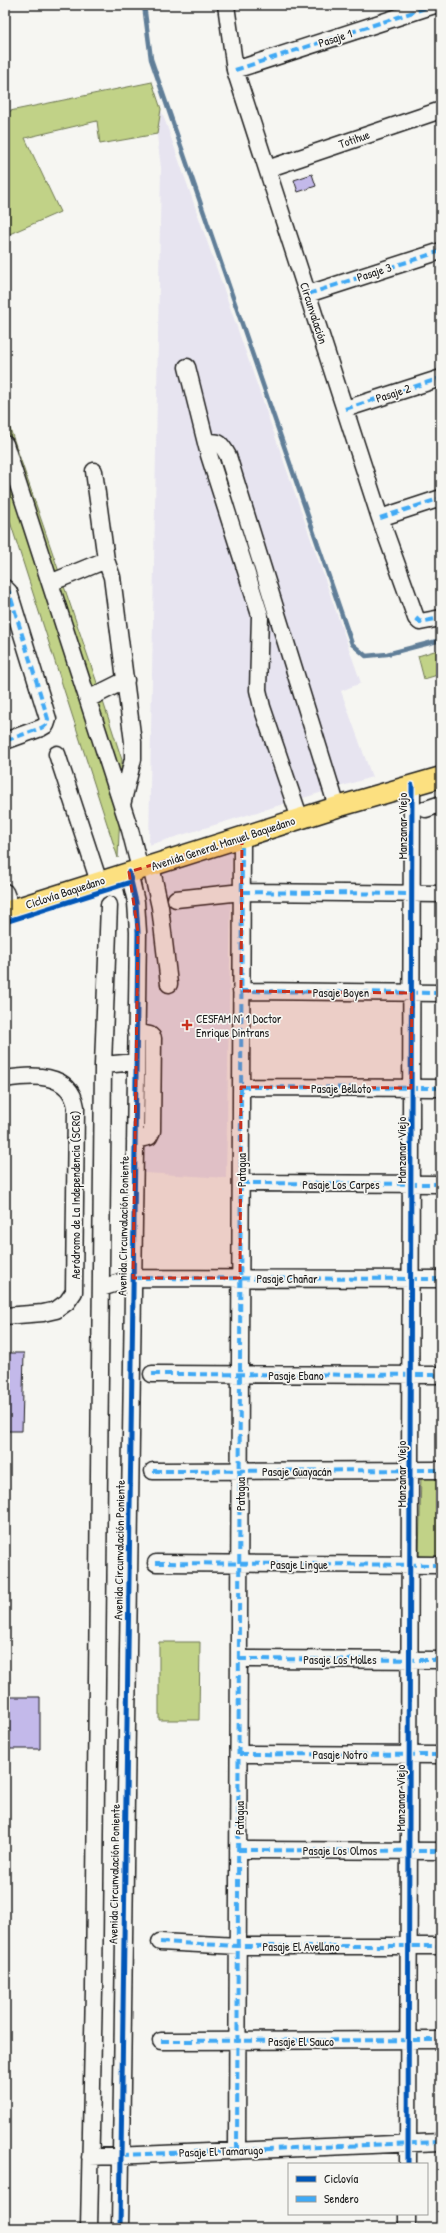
<svg xmlns="http://www.w3.org/2000/svg" width="446" height="2233" font-family="'Patrick Hand',sans-serif">
<rect width="100%" height="100%" fill="#f6f6f2"/>
<filter id="ink" filterUnits="userSpaceOnUse"><feTurbulence type="fractalNoise" baseFrequency=".025" numOctaves="2"/><feDisplacementMap in="SourceGraphic" scale="8" xChannelSelector="R" yChannelSelector="G"/><feConvolveMatrix kernelMatrix="1 2 1 2 8 2 1 2 1" color-interpolation-filters="sRGB"/></filter>
<g filter="url(#ink)">
<!-- built -->
<path fill="#e7e4f0" d="M161 109 361 683 341 691 372 777 149 845 161 168 154 111Z
M232 850 226 1178 144 1173 145 878Z"/>
<!-- green -->
<path fill="#c1d287" stroke="#6e7752" d="M152 82 161 109 157 134 100 144 97 121 25 138 60 212 5 236V112Z
M5 414 96 680 122 760 118 858 5 506Z
M441 649V674L424 679 418 656Z
M421 1474H441V1557L419 1556Z
M159 1642H200L199 1720H159Z"/>
<g fill="none" stroke-linecap="round" stroke-linejoin="round">
<!-- stream -->
<path stroke="#607e98" stroke-width="4.5" d="M144 5 151 59 352 644 366 656 387 654 441 640"/>
</g>
<!-- building -->
<path fill="#c3b9ea" stroke="#1c1c1c" d="M312 174 316 186 298 192 294 180Z
M5 1353H24L22 1431H5Z
M5 1697H40V1749H5Z"/>
<g fill="none" stroke-linecap="round" stroke-linejoin="round">
<!-- minor casing -->
<g stroke="#1c1c1c" stroke-width="19">
<path id="minor" d="M226 5 235 70 380 518 416 618 420 622 441 618
M235 70 435 5
M267 169 441 110
M308 294 441 251
M187 367 209 455 260 615 258 690 262 707 300 819
M345 409 441 378
M207 443C220 440 222 445 228 456L337 807
M5 444 130 830 140 869
M94 471 106 560
M380 518 441 498
M50 583 106 560 112 577 133 742V759L122 805
M5 588 9 592 48 719 46 725 41 728 5 741
M88 699 126 680
M57 754 99 882
M426 809 441 804
M151 866 160 907 169 984
M5 892 12 910
M176 899 242 892 441 894
M109 905 103 1065 136 1062
M241 991 441 993
M5 1079C31 1075 70 1071 76 1107L74 1292 67 1302 56 1310 43 1313 5 1316
M241 1087 441 1088
M135 1140 149 1137 152 1131 153 1038 150 1035 136 1032
M241 1183 441 1184
M101 1288 133 1278 441 1279
M152 1374 441 1375
M153 1471 441 1470
M156 1563 441 1565
M239 1659 441 1660
M239 1754 441 1755
M238 1850 441 1851
M160 1942 238 1946H441
M161 2041 441 2040
M237 2151 242 837
M90 2157 441 2142
M408 2164 412 785
M89 2228 94 1989 103 1065
M120 2228 138 932 136 902 129 872
M407 2228V2214"/>
</g>
<!-- major casing -->
<g stroke="#1c1c1c" stroke-width="23">
<path id="major" d="M5 912 337 807 441 777"/>
</g>
<!-- minor -->
<use href="#minor" stroke="#f6f6f2" stroke-width="16"/>
<!-- major -->
<use href="#major" stroke="#fce080" stroke-width="20"/>
<!-- quiet -->
<path stroke="#3fa9f5" stroke-width="4" stroke-dasharray="8 4" stroke-linecap="butt" d="M235 70 435 5
M308 294 441 251
M345 409 441 378
M380 518 441 498
M5 588 9 592 48 719 46 725 41 728 5 741
M416 618 420 622 441 618
M242 892 412 894
M241 991 441 993
M241 1087 441 1088
M241 1183 441 1184
M133 1278 441 1279
M152 1374 441 1375
M153 1471 441 1470
M156 1563 441 1565
M239 1659 441 1660
M239 1754 441 1755
M238 1850 441 1851
M160 1942 238 1946H441
M161 2041 441 2040
M237 2151 242 837
M121 2155 441 2142"/>
<!-- cycleway casing -->
<g stroke="#f6f6f2" stroke-width="8">
<path id="cycleway" d="M5 922 131 882
M408 2164 412 785
M120 2228 138 932 136 902 129 872"/>
</g>
<!-- cycleway -->
<use href="#cycleway" stroke="#0057b8" stroke-width="5"/>
</g>
</g>
<!-- marked area -->
<path fill="#c8321e" fill-opacity="0.2" stroke="#c8321e" stroke-width="3" stroke-dasharray="8 5" stroke-linejoin="round" d="M242 837 241 991 412 993 411 1088 241 1087 240 1278H133L138 932 129 872Z"/>
<!-- markers -->
<path fill="#c8321e" stroke="#f6f6f2" stroke-width="1.5" d="M185 1019h4v4h4v4h-4v4h-4v-4h-4v-4h4z"/>
<g text-anchor="middle" dominant-baseline="central" stroke-width="3.5" stroke-linejoin="round" paint-order="stroke">
<!-- street labels -->
<g font-size="12" fill="#1c1c1c" stroke="#f6f6f2">
<text transform="translate(335 38) rotate(-18)">Pasaje 1</text>
<text transform="translate(354 139) rotate(-19)">Totihue</text>
<text transform="translate(374 272) rotate(-18)">Pasaje 3</text>
<text transform="translate(314 313) rotate(72)">Circunvalación</text>
<text transform="translate(393 393) rotate(-18)">Pasaje 2</text>
<text transform="translate(402 826) rotate(-90)">Manzanar Viejo</text>
<text transform="translate(223 843) rotate(-18)">Avenida General Manuel Baquedano</text>
<text transform="translate(65 892) rotate(-18)">Ciclovía Baquedano</text>
<text x="341" y="992">Pasaje Boyen</text>
<text x="341" y="1088">Pasaje Belloto</text>
<text transform="translate(401 1150) rotate(-90)">Manzanar Viejo</text>
<text transform="translate(241 1170) rotate(-90)">Patagua</text>
<text x="341" y="1184">Pasaje Los Carpes</text>
<text transform="translate(75 1195) rotate(-90)">Aeródromo de La Independencia (SCRG)</text>
<text transform="translate(123 1226) rotate(-89)">Avenida Circunvalación Poniente</text>
<text x="287" y="1278">Pasaje Chañar</text>
<text x="296" y="1375">Pasaje Ebano</text>
<text x="297" y="1471">Pasaje Guayacán</text>
<text transform="translate(401 1474) rotate(-90)">Manzanar Viejo</text>
<text transform="translate(240 1494) rotate(-90)">Patagua</text>
<text transform="translate(119 1550) rotate(-89)">Avenida Circunvalación Poniente</text>
<text x="299" y="1564">Pasaje Lingue</text>
<text x="340" y="1659">Pasaje Los Molles</text>
<text x="340" y="1754">Pasaje Notro</text>
<text transform="translate(400 1798) rotate(-90)">Manzanar Viejo</text>
<text transform="translate(239 1818) rotate(-90)">Patagua</text>
<text x="340" y="1850">Pasaje Los Olmos</text>
<text transform="translate(114 1874) rotate(-89)">Avenida Circunvalación Poniente</text>
<text x="301" y="1946">Pasaje El Avellano</text>
<text x="301" y="2041">Pasaje El Sauco</text>
<text transform="translate(221 2151) rotate(-2)">Pasaje El Tamarugo</text>
</g>
<!-- poi labels -->
<g font-size="12" fill="#1c1c1c" stroke="#f6f6f2" text-anchor="start">
<text x="196" y="1018">CESFAM N° 1 Doctor<tspan x="196" dy="14">Enrique Dintrans</tspan></text>
</g>
</g>
<!-- margin -->
<rect width="446" height="2233" fill="none" stroke="#f6f6f2" stroke-width="20"/>
<rect x="10" y="10" width="426" height="2213" fill="none" stroke="#1c1c1c" stroke-width="1.5" filter="url(#ink)"/>
<!-- legend -->
<rect x="288" y="2163" width="140" height="52" fill="#f6f6f2" stroke="#9f9f9c"/>
<rect x="296" y="2176" width="20" height="6" fill="#0057b8" stroke="#9f9f9c"/>
<text x="324" y="2183" font-size="12" fill="#1c1c1c">Ciclovía</text>
<rect x="296" y="2196" width="20" height="6" fill="#3fa9f5" stroke="#9f9f9c"/>
<text x="324" y="2203" font-size="12" fill="#1c1c1c">Sendero</text>
</svg>
